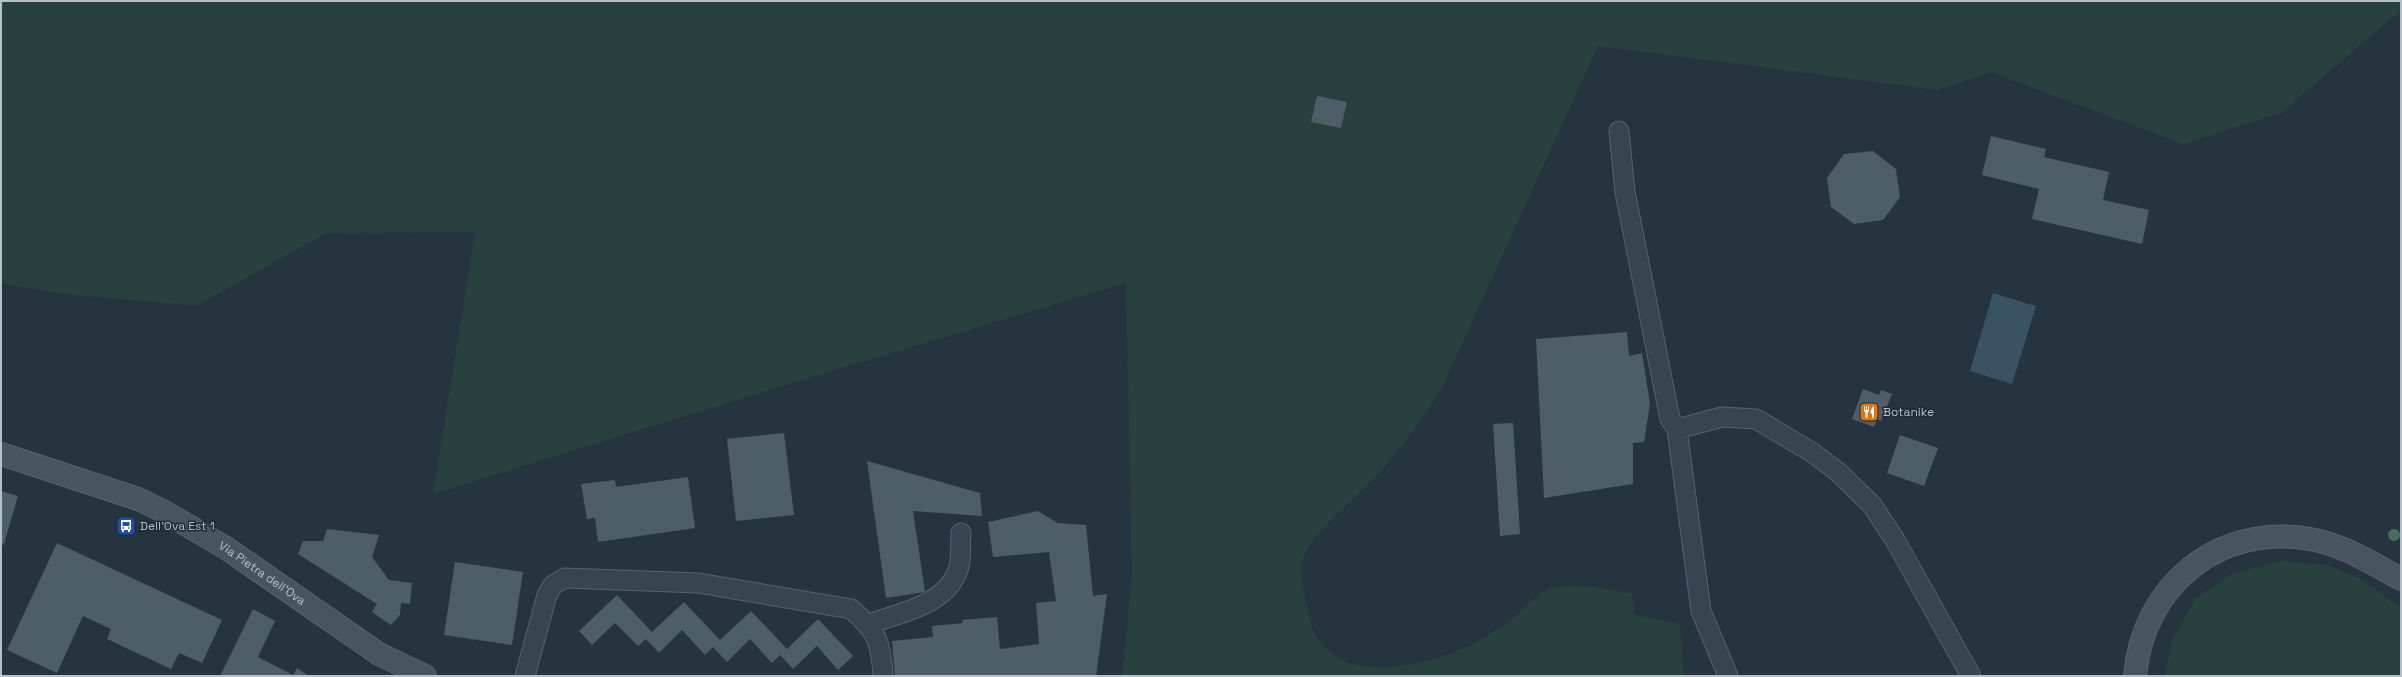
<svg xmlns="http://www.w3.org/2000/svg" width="2402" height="677" font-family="'Space Grotesk',sans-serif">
<rect width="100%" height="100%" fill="#25343e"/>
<!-- green -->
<path fill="#28413f" d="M1 1H2401V10L2281 113 2183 144 1991 72 1937 90 1598 46 1441 390C1421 420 1401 450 1376 476 1356 498 1314 530 1304 556 1297 574 1307 606 1311 624 1315 641 1333 656 1348 663 1406 677 1469 653 1515 617 1523 610 1542 590 1550 588 1576 582 1606 589 1632 593L1635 615 1680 624 1684 676H1122L1132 575 1126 283 818 375 433 494 475 232 326 233 196 306 56 293 1 283Z
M2280 561 2328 565 2364 581 2401 608V676H2165L2172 640 2196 598 2232 574Z"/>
<!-- water -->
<path fill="#395365" d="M1993 293 2036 306 2012 384 1970 371Z"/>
<!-- building -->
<path fill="#4e5e69" d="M1317 96 1347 102 1341 128 1311 122Z
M1991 136 2046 149 2044 157 2109 172 2103 200 2149 210 2142 244 2032 219 2039 189 1982 175Z
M1873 151 1896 169 1900 197 1883 220 1854 224 1831 207 1827 178 1844 154Z
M1627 332 1629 356 1642 353 1650 404 1644 442 1633 443V484L1544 498 1536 339Z
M1863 389 1879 395 1881 390 1892 394 1881 421 1877 419 1874 427 1852 419Z
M1513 423 1520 534 1500 536 1493 424Z
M784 433 794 515 736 521 727 439Z
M1900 435 1938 448 1924 486 1887 473Z
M867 461 980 493 982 516 913 511 925 592 886 598Z
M688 477 695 528 598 542 595 518 587 519 581 484 615 480 616 487Z
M1 491 18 496 4 544 1 546Z
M1038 511 1058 523 1086 525 1093 596 1107 594 1096 676H895L892 641 933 637 932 626 963 623 962 620 997 617 1000 649 1039 644 1036 603 1056 601 1049 552 993 557 988 522Z
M327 529 379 535 372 557 389 580 412 583 410 604 401 603 400 615 391 625 372 612 377 604 298 554 303 541H323Z
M57 543 222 620 202 663 179 653 171 669 107 639 111 629 83 616 57 673 7 650Z
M455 562 523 572 512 645 444 635Z
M617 595 652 632 684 602 720 640 751 611 787 649 818 619 853 656 838 670 817 646 793 669 780 655 772 663 750 639 727 662 713 647 705 655 682 630 659 653 646 639 638 646 615 623 592 645 579 631Z
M253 609 275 621 258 657 293 675 297 668 309 676H220Z"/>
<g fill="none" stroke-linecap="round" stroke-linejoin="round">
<!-- lane casing -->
<g stroke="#57636c" stroke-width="21">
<path id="lane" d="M1619 131 1625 192 1670 419 1677 429 1722 417 1756 419 1813 453 1838 472 1872 505 1895 540 1971 676
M1677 429 1701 611 1728 676
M869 624C900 613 946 605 958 570 962 560 960 544 961 533
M525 676 547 595 553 585 565 578 698 583 851 609C877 631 881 642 883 676"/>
</g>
<!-- secondary casing -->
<g stroke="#57636c" stroke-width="24">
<g id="secondary">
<path id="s1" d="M1 454 138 499 161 510 226 548 379 654 425 676"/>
<path d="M2135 676C2143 585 2219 523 2310 539 2342 544 2373 564 2401 579"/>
</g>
</g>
<!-- lane -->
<use href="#lane" stroke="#39454e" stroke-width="19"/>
<!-- secondary -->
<use href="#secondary" stroke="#475561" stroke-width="22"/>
</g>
<!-- trees -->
<circle fill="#4c6c59" cx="2394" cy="535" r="6"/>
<!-- icons -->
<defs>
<g id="restaurant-square" transform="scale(1)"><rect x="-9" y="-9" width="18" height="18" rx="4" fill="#e8710a" stroke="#1e2a34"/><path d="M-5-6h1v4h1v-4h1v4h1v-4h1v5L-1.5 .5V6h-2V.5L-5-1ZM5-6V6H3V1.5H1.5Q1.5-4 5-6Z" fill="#fff"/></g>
<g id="bus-square" transform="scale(1)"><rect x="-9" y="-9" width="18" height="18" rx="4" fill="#1a4fb4" stroke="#1e2a34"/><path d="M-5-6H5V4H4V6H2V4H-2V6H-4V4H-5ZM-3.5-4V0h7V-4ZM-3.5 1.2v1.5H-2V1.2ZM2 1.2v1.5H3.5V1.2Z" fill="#fff"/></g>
</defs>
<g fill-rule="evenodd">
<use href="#restaurant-square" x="1869" y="412"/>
<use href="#bus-square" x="126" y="526"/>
</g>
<g text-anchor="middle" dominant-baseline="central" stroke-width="3" stroke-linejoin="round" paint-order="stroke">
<!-- poi labels -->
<g font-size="12" fill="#b5c0c9" stroke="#1e2a34" text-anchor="start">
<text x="1883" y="412">Botanike</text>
<text x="140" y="526">Dell'Ova Est 1</text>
</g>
<!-- street labels -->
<g font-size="12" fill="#b5c0c9" stroke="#1e2a34">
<text stroke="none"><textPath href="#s1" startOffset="289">Via Pietra dell'Ova</textPath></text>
</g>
</g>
<!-- border -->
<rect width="2402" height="677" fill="none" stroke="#b5c0c9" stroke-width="4"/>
</svg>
